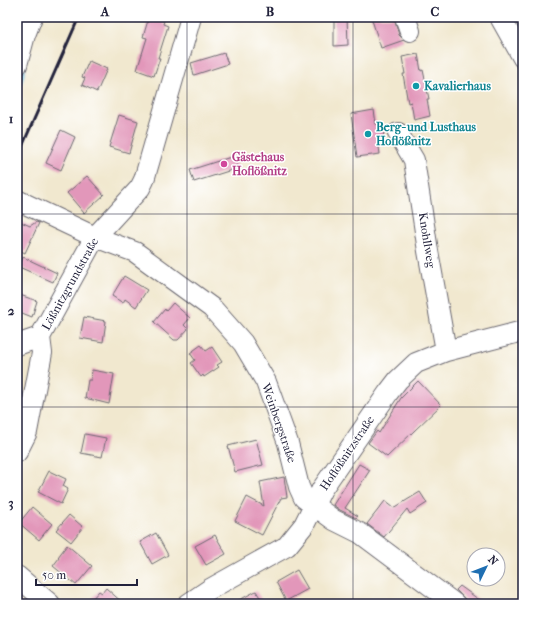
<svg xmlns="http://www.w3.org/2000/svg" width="540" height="621" font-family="'IM FELL French Canon',serif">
<rect width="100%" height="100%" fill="#fff"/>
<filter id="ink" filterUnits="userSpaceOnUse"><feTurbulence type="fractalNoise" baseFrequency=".025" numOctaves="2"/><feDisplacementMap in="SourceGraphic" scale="8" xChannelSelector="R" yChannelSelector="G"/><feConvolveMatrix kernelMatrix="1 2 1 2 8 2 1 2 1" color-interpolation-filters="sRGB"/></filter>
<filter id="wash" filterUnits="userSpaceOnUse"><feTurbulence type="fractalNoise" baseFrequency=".012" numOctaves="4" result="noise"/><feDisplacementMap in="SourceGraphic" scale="16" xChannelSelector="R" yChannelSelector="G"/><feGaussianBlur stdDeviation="0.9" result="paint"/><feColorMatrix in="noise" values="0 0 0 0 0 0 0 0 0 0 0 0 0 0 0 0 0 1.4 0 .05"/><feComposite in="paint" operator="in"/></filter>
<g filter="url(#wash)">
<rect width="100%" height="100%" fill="#f1e8cf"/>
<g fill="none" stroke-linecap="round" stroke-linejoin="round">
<!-- stream -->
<path stroke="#5db7da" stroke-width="4" d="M17 94 24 69"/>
</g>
<g id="blocks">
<!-- building -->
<path fill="#e297ba" d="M149 17 164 21 163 24 168 26 158 58H160L154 76 137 70 147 38 143 37Z
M334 17H347L348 45 334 46Z
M371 17H394L399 35 404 40 381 48Z
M224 53 228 64 194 75 191 63Z
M418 54 421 71 423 70 429 99H427L430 116 414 120 411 102 408 103 403 74H405L402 57Z
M89 61 107 69 97 92 82 85 85 78 82 77Z
M374 110 376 124 385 130 383 136 378 140 380 154 357 157 351 114Z
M119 115 138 121 129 153 109 147Z
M61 130 75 137 61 170 46 163Z
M234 156 238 168 194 182 190 170Z
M87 176 104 195 84 213 67 193Z
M21 222 30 226 36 222 39 223 25 253 17 249V230Z
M23 257 57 273 53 282 19 267Z
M124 276 147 290 136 307 125 299 123 303 112 296Z
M17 294 37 301 32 317 17 311Z
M173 303 190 318 184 325 188 329 178 340H174L154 322 165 309 166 311Z
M84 317 106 321 103 342 80 338Z
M201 345 206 351 212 347 222 362 217 365 219 367 204 377 203 375 201 377 191 363 195 360 190 353Z
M92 370 114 374 109 404 85 398 88 380H91Z
M418 381 441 405 387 457 368 443 377 431 379 433 401 398Z
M85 434 106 438 102 457 81 453Z
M256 439 263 465 235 472 228 446Z
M359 464 370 470 345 508 358 516 356 518 340 510 333 505Z
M49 471 66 479 63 486 68 489 61 504 38 492Z
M284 477 287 497 281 498 262 535 235 521 247 497 264 506 260 482Z
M420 492 427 503 410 514 407 509 384 537 367 524 385 501 394 508Z
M32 507 52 524 39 540 19 523Z
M69 515 83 527 71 542 56 530Z
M156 533 168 555 152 564 140 542Z
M215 535 226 554 206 565 195 546Z
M67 545 92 566 76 585 53 566 59 558 58 557Z
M297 570 308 589 286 601 276 582Z
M460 586 485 604H466L465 599 456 590Z
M106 588 124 604H92L95 601 92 599 99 591 102 593Z
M256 591 264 604H232Z"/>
</g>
</g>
<g filter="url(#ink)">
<use href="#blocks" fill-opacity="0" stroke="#6a676f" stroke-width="1"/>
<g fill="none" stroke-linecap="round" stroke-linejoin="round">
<!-- minor casing -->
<g stroke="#6a676f" stroke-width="22">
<path id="minor" d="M405 17 410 31
M500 17 523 58
M17 65 25 35 32 17
M398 133 414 160 428 251 446 351
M17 200 95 237 135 252 212 308 243 343 266 382 288 443 299 487 304 498 334 520 360 533 455 604
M17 345 40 337
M17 452 27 432 42 353 40 337 95 237 140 188 144 180 191 17
M17 576 50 604
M188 604 210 589 287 546 304 525 322 489 388 393 398 380 416 363 446 351 523 331"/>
</g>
<!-- minor -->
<use href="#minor" stroke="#fff" stroke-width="20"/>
<!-- rail -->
<path stroke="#22223b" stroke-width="3" d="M17 158 79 17"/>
</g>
</g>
<!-- grid -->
<path fill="none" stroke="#22223b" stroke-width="1" stroke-opacity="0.55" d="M187 17V604M353 17V604M17 214H523M17 407H523"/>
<!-- markers -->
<g fill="#0f9aa8" stroke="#fff" stroke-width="1.5">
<circle cx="416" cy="86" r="4"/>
<circle cx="368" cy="134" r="4"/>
</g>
<circle fill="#d1479c" stroke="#fff" stroke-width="1.5" cx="224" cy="164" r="4"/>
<g text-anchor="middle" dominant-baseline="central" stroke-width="3" stroke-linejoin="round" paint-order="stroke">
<!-- culture labels -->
<g font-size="12" font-weight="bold" fill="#0d838f" stroke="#fff" text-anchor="start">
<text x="424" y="86">Kavalierhaus</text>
<text x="376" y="127">Berg- und Lusthaus<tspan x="376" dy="14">Hoflößnitz</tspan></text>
</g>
<!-- hotel labels -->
<g font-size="12" font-weight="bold" fill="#b23c85" stroke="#fff" text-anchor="start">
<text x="232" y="157">Gästehaus<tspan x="232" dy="14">Hoflößnitz</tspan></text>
</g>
<!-- street labels -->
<g font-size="12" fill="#22223b" stroke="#fff">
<text transform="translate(427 240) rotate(81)">Knohllweg</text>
<text transform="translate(70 284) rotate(-61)">Lößnitzgrundstraße</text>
<text transform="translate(279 423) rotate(71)">Weinbergstraße</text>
<text transform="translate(347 453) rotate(-56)">Hoflößnitzstraße</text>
</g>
</g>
<!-- margin -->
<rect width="540" height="621" fill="none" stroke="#fff" stroke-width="44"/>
<!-- north arrow -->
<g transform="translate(486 567) rotate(47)"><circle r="19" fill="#ffffff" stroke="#a7a7b1"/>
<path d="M0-3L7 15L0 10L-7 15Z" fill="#1f6fb2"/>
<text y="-6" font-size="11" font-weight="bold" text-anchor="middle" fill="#22223b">N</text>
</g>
<!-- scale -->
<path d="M36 579v6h101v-6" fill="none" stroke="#22223b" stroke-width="2"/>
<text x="42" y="579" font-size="12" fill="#22223b" stroke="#ffffff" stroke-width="3" paint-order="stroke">50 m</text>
<rect x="22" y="22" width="496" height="577" fill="none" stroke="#22223b" stroke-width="1.5"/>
<g font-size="13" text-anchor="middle" font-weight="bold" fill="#22223b">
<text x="105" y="16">A</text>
<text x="270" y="16">B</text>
<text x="435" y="16">C</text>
<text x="11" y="123">1</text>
<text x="11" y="315">2</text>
<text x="11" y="507">3</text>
</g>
</svg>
